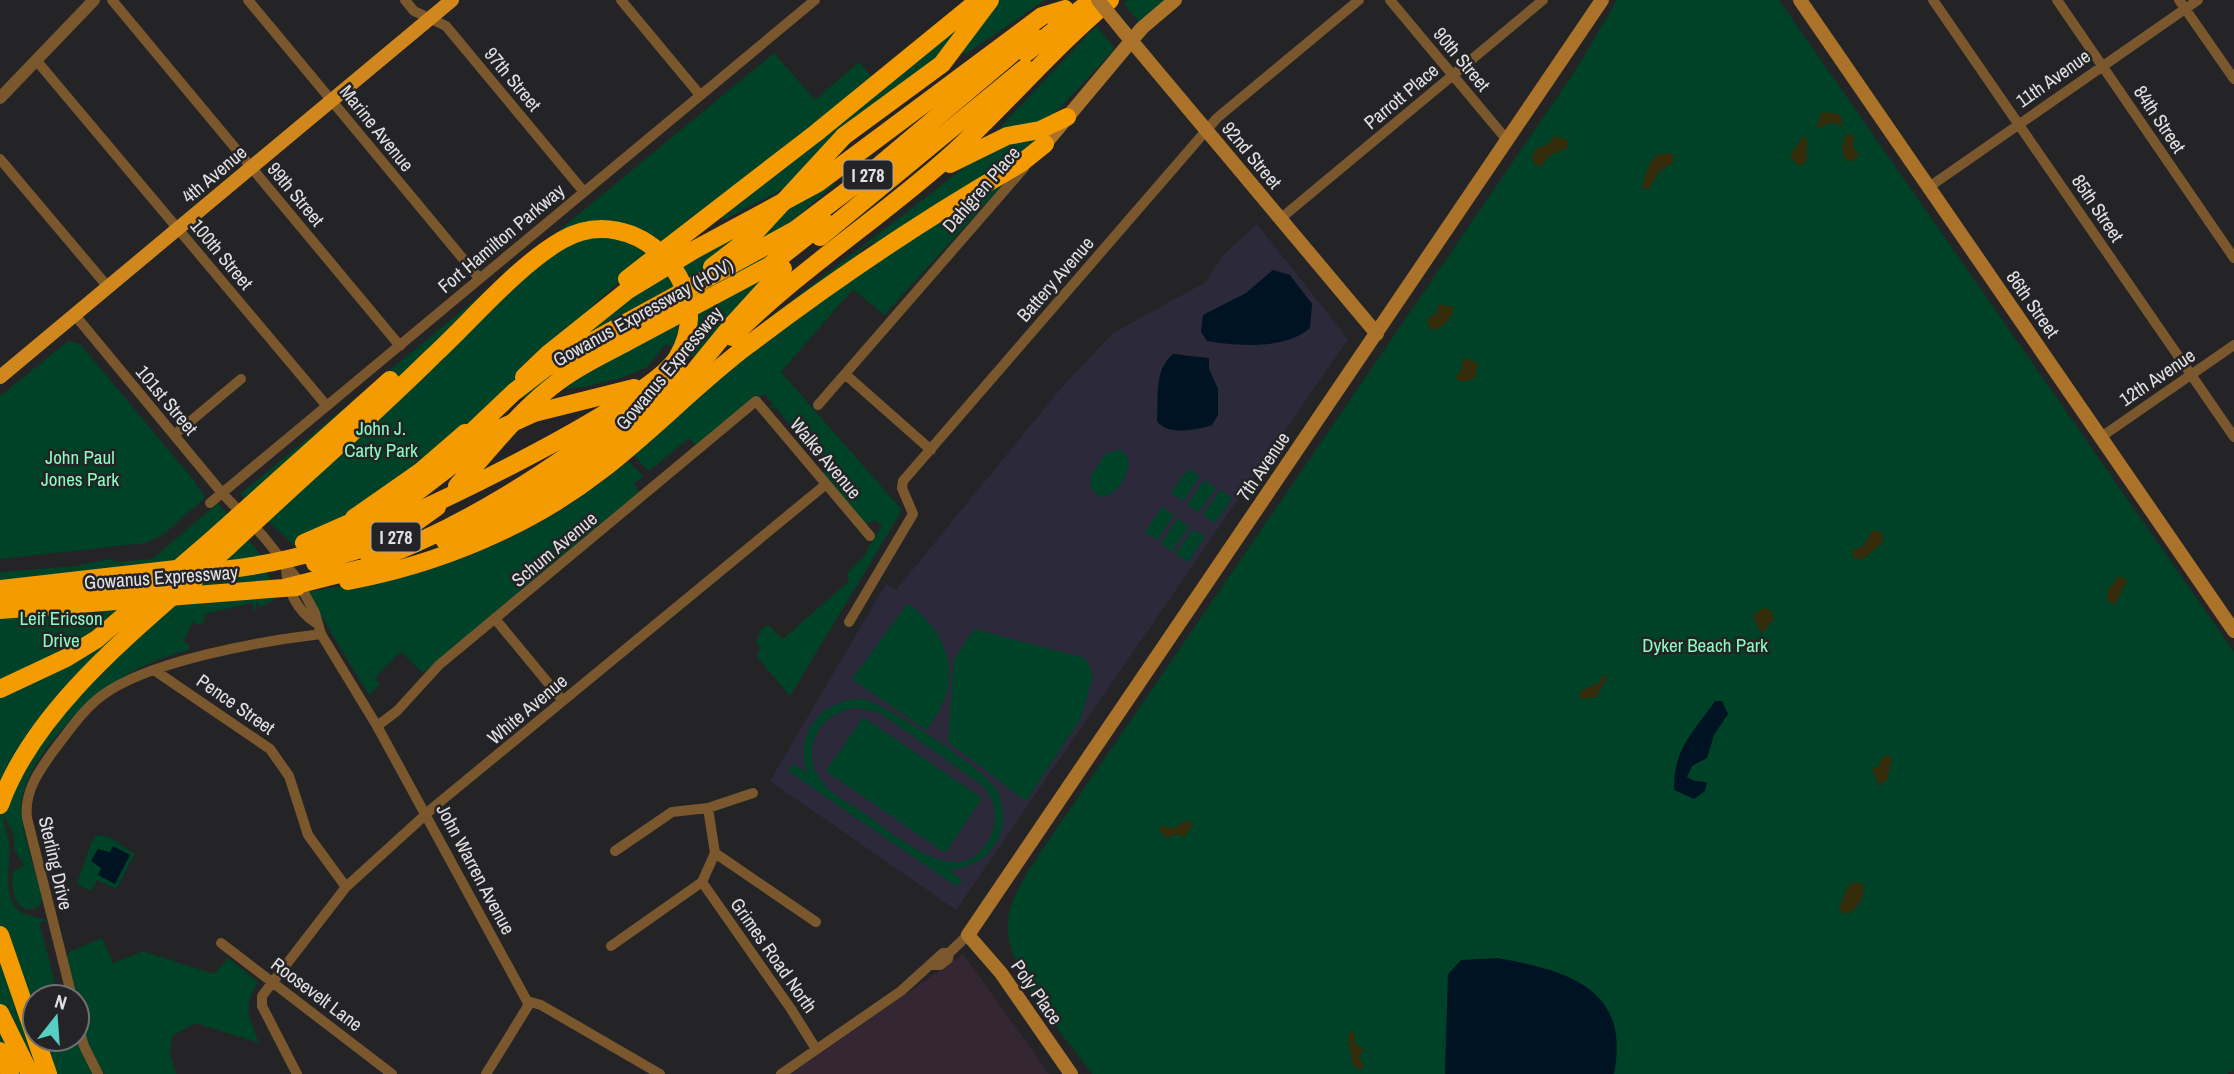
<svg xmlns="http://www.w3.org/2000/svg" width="2234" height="1074" font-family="'Archivo Narrow',sans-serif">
<rect width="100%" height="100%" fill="#242427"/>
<!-- education -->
<path fill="#2b293a" d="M1257 224 1348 339 956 910 770 781 886 584 896 590 1062 387 1113 333 1206 282 1223 255Z"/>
<!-- medical -->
<path fill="#342633" d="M963 954 1049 1074H791Z"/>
<!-- green -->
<path fill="#004228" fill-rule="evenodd" d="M999 0H1045L966 54 961 52Z
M1128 0H1165L1139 22 1124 4Z
M1617 0H1779L2234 652V1069L2227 1074H1092C1063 1033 1003 971 1008 919 1010 901 1021 885 1029 869L1575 71Z
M1096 26 1115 49 1044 125 992 136Z
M955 30H958L943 53 834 135 787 187 723 220 721 217Z
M774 53 815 100 859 62 873 79 620 281 592 306 598 319 624 299 830 180 835 184 793 220 756 244 775 266 713 365 666 344 647 367 621 378 584 387 542 391 487 409 307 558 240 494Z
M1046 136 1024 156 888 240 869 244 839 271 760 325 982 154 1006 143Z
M1008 179 884 315 853 289 781 372 902 510 790 696 757 657 760 646 756 642 762 628 768 625 783 639 849 581 847 573 864 556 882 525 875 520 870 523 863 522 822 474 827 469 775 407 769 409 773 404 765 394 759 397 756 395 696 445 689 438 649 471 634 456 697 392 880 257Z
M68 341 80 344 196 483 205 498 164 534 145 543 0 559V396Z
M1121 450 1129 459C1128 477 1118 495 1100 497L1091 489 1090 478 1106 453Z
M628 461 643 476 634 483 640 493 423 673 401 652 398 654 375 678 380 684 369 695 307 592C356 583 406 577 453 561 516 540 578 504 628 461Z
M1188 469 1200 476 1183 501 1171 493Z
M1204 480 1216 488 1199 512 1187 505Z
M1220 490 1232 498 1215 523 1203 515Z
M218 503 264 559 275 599 260 608 257 601 255 613 252 603 204 614 205 621 199 625 193 622 183 641 190 645 188 650C169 655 151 662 133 671 93 692 31 752 22 798 17 822 36 872 42 897L40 905C16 921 10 888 13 872L24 865 14 849V836L4 815C3 826 8 833 9 843 11 868 0 894 21 913L47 920 39 923 59 997H35V1039H77L93 1074H0V572L76 566 110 559 116 562 152 559Z
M1162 507 1174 515 1157 540 1145 532Z
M1178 518 1189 527 1172 551 1161 544Z
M1193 529 1205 537 1188 562 1176 554Z
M908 603C953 639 965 682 926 730L852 679Z
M974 629 1085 658 1093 675 1081 718 1026 801 948 742 954 660Z
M862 699C886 704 983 768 996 789 1005 805 1006 825 997 841 987 860 969 868 949 870L962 880 957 887 788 771 793 764 807 773C794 734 821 699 862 699ZM857 708 880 713 983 786C995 800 999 818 991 836 963 895 901 839 869 817 853 805 829 795 819 777 799 746 823 710 857 708Z
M863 717 982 798 945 853 826 771Z
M97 835 109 837 135 854 116 889 97 880 91 891 77 884 91 843Z
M102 938 113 963 143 951 210 973H215L228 958 258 982C242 1008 249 1017 259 1043L195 1023 172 1036 170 1054 176 1074H104L84 1036 66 958 69 952Z"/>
<!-- sand -->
<path fill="#332b0a" d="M1822 112 1840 114 1843 126 1831 123 1816 129Z
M1847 133 1854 136 1853 147 1859 155 1851 162 1844 158 1842 146Z
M1555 136 1568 140 1567 148 1550 155 1541 166 1535 165 1532 158 1535 149 1548 144Z
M1804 136 1807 138V159L1804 164 1797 165 1790 155Z
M1669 153 1673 155 1674 161 1658 173 1649 189 1642 188 1648 166 1656 155Z
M1439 304 1453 307C1454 317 1442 329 1432 330L1427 324 1428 318 1437 313Z
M1463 358 1478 363 1475 378 1462 382 1455 378 1461 370Z
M1873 530 1882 532 1883 542 1863 559 1853 558V550L1863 546Z
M2119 576 2126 579 2127 584 2121 588 2122 592 2114 605 2108 601 2107 591Z
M1763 608 1771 610 1774 619 1761 634 1753 616Z
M1603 675 1608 676 1596 697 1581 699 1579 692 1600 682Z
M1887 755 1892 758 1887 780 1879 786 1872 768 1879 766 1881 759Z
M1187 820 1193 825 1184 837 1177 834 1167 838 1159 831 1161 826 1174 828Z
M1855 882 1863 884C1866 896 1857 911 1845 914L1839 909C1839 906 1847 890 1848 886Z
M1354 1032 1355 1043 1364 1050 1359 1056 1364 1067 1359 1070 1352 1064 1348 1034Z"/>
<!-- water -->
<path fill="#001323" d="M1273 270 1290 275 1312 304 1310 328C1285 350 1237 346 1207 341L1201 332 1203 315 1246 293Z
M1173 354 1209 358V369L1218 389V415L1212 425C1197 430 1167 436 1157 421 1159 398 1153 371 1173 354Z
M1715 701H1722L1728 714 1714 735 1707 758 1692 766 1687 777 1695 781 1707 782 1705 791 1694 799 1674 790C1673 749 1693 733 1715 701Z
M113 846 130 855 115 884 98 875 101 868 91 861 98 849 110 852Z
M1498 958C1568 971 1631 988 1614 1074H1445L1448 974 1461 960Z"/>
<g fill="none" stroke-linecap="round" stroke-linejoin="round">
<!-- minor -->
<path stroke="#7a572d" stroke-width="10" d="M112 0 400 346
M248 0 479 278
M405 0 414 11 446 26 584 192
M621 0 700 95
M1390 0 1507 140
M1933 0 2234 437
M2057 0 2234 258
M2179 0 2234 79
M36 60 326 405
M0 159 108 287
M1929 187 2198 0
M1280 219 1543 0
M74 314 222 493 263 536 295 576 315 613 321 634 377 726 527 1001 541 1005 660 1074
M845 374 931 450
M818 405 1024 168
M174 435 241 379
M2101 437 2234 345
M210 503 815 0
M286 566C286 589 297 611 316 623
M496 620 563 701
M849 622 913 514 902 488 903 481 1217 118 1359 0
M154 670 270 749 289 776 308 835 346 887
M377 726 397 711 439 665 756 401 870 536
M615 851 672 812 708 808 753 793
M715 853 816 922
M702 882 791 1009 816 1049
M221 943 392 1074
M611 946 702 882 715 853 708 808
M932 965H940L948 959 949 953 968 935
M72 997 27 818C24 791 39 771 54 750 68 732 82 711 100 697 146 661 262 641 321 634
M77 1022 84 1046 98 1074
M297 1074 262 1006V996L346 887 435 806 825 485
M486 1074 528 1006 527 1001
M781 1074 901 991 943 953H949"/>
<!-- tertiary -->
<path stroke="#7a572d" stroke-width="12" d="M0 98 94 0"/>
<!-- secondary -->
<path stroke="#ab7329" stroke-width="14" d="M1800 0 2234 631
M1124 32 1377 334
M1045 144 1142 28 1175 0
M1071 1074 1001 973 968 935 1602 0"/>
<!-- primary -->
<path stroke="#d0881e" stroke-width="14" d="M0 377 452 0"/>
<!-- motorway -->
<path stroke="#f39b01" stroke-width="18" d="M1026 53 1092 0
M844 136 942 64 990 0
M950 164 1007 136 1040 130 1067 117
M820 237 1025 68
M712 267 751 237
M627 279 816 133 979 0
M732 337C800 269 882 217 953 153 1007 103 1054 47 1110 0
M591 342 795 230 868 175 1033 36
M625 343 769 266 825 222
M524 377 548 354 628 290 694 250 818 183 1042 16 1065 9
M354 518 420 472 465 433
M348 581C438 564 529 527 602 470 651 432 694 387 743 349 831 282 923 219 1020 164L1045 144
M0 600 55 595
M45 600 100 591
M0 689 66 658 97 639 216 536
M0 805C37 701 150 619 229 546
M0 935 48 1074
M0 1013 30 1074
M0 1051 10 1074"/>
<!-- secondary-bridge -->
<path stroke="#ab7329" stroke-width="14" d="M1098 0 1124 32"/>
<!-- motorway-bridge -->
<path stroke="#f39b01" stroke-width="18" d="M751 237 844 136
M639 439 732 325 783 269
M456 447 514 392 544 369 591 342
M457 486C487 453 515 416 550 388 573 369 599 357 625 343
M364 525 418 491 499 429 534 413 634 388
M216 536 390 380
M445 541C533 505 619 448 679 373
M304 543 370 514
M369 562C464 528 551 470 631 410
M315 563 391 540 437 507
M174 572C228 573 280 563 332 547 392 528 648 405 677 358 721 286 635 198 562 240 518 265 471 321 433 356 367 421 297 482 229 546
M284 588 383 563
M0 589 185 568
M100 591 194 581
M0 610 297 587"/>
</g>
<g text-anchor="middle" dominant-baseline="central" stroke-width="5" stroke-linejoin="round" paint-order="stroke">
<!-- shield labels -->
<g fill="#242427" stroke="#a8a8ab" stroke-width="2">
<rect x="843.5" y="160.5" width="49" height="29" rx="5"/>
<rect x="371.5" y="522.5" width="49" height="29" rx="5"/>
</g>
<g font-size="18" font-weight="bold" fill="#e1e0e3">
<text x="868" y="175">I 278</text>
<text x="396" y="537">I 278</text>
</g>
<!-- street labels -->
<g font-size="19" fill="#e1e0e3" stroke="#242427">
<text transform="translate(1462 59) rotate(50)">90th Street</text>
<text transform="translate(2053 78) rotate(-35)">11th Avenue</text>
<text transform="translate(513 79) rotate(50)">97th Street</text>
<text transform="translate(1401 96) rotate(-40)">Parrott Place</text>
<text transform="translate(2160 119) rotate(56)">84th Street</text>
<text transform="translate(377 128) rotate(51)">Marine Avenue</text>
<text transform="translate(1252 155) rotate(50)">92nd Street</text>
<text transform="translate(214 174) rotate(-40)">4th Avenue</text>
<text transform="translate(981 189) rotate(-49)">Dahlgren Place</text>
<text transform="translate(296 194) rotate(50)">99th Street</text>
<text transform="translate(2098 208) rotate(56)">85th Street</text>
<text transform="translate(501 238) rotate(-40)">Fort Hamilton Parkway</text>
<text transform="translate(222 254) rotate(50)">100th Street</text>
<text transform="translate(1055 279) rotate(-49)">Battery Avenue</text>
<text transform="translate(2033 304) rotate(55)">86th Street</text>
<text transform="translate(643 312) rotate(-29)">Gowanus Expressway (HOV)</text>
<text transform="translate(669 368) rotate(-50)">Gowanus Expressway</text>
<text transform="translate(2157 377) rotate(-34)">12th Avenue</text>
<text transform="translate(167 400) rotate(50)">101st Street</text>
<text transform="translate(826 458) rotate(50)">Walke Avenue</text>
<text transform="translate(1263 466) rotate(-56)">7th Avenue</text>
<text transform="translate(554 549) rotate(-40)">Schum Avenue</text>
<text transform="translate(161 577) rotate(-4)">Gowanus Expressway</text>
<text transform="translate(236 704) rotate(35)">Pence Street</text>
<text transform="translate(527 709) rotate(-40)">White Avenue</text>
<text transform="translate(56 863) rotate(77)">Sterling Drive</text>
<text transform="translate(476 869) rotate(62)">John Warren Avenue</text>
<text transform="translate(774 955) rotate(55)">Grimes Road North</text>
<text transform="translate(1037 992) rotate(55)">Poly Place</text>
<text transform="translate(317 994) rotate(37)">Roosevelt Lane</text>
</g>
<!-- park labels -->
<g font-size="19" fill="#8afcc1" stroke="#242427">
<text x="381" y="428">John J.<tspan x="381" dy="22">Carty Park</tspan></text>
<text x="80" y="457">John Paul<tspan x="80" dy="22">Jones Park</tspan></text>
<text x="61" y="618">Leif Ericson<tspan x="61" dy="22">Drive</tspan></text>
<text x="1705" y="645">Dyker Beach Park</text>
</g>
</g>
<!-- north arrow -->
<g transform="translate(56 1018) rotate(17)"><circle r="33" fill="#242427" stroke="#706f72" stroke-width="2"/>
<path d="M0-5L12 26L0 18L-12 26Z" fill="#57cec2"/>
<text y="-10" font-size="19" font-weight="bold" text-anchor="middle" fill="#e1e0e3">N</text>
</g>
</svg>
